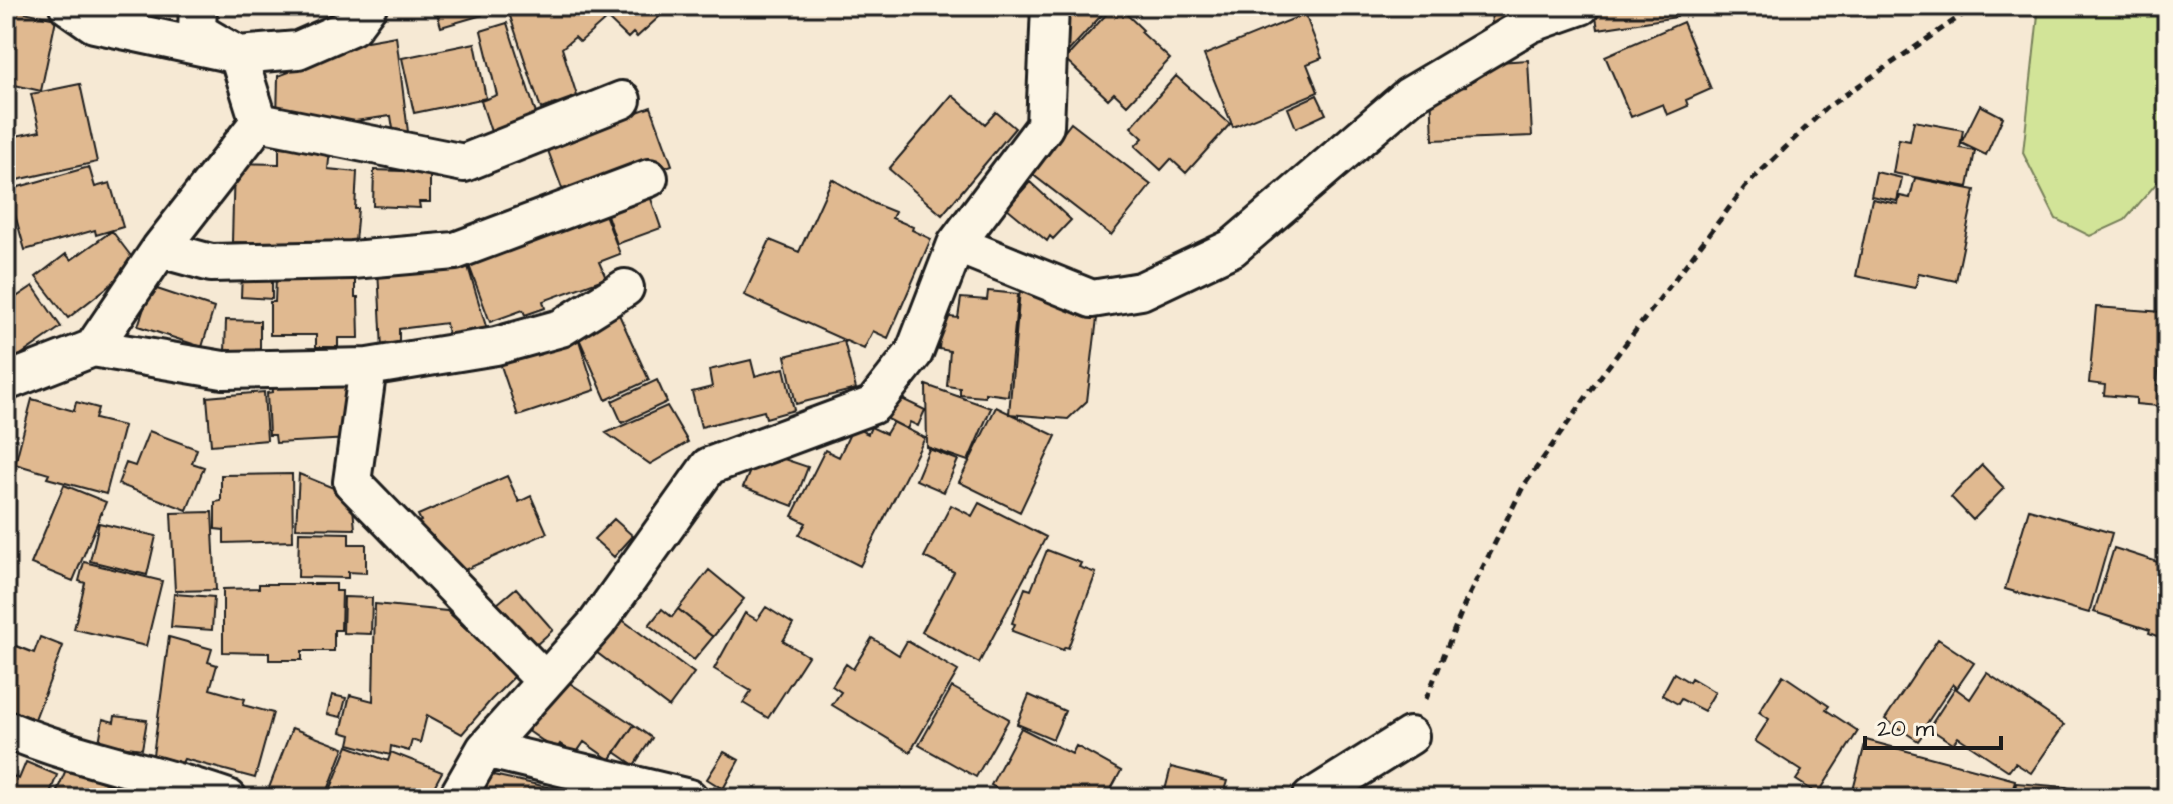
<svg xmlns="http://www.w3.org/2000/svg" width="2173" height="804" font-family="'Architects Daughter',sans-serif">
<rect width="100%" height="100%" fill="#f6e9d4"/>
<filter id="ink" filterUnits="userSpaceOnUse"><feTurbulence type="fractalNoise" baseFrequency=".0125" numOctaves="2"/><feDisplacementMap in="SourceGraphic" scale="16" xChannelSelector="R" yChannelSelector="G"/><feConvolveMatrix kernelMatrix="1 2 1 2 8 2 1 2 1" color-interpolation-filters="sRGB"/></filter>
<g filter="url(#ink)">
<!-- green -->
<path fill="#d2e498" stroke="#77805a" stroke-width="2" d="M2039 6H2167V171L2125 220 2090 236 2056 219 2023 153Z"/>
<!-- building -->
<path fill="#e0b990" stroke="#1c1c1c" stroke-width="2" d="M435 6H479L482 15 441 27Z
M512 6H671L637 37 633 33 628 38 607 18 580 42 575 37 562 48 577 96 541 109 508 10Z
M1063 6H1110L1067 53 1061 49Z
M1114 6H1118L1143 30 1141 32 1170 59 1127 105 1114 93 1108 99 1065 59Z
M1491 6H1531L1534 46 1493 48Z
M1594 6H1675L1677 17 1598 29Z
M6 8 56 19 41 91 6 83Z
M1305 14 1322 58 1307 64 1318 92 1233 127 1204 55Z
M1683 22 1711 89 1686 100 1688 106 1667 115 1663 104 1631 117 1605 56Z
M507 23 540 126 494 141 481 101 497 95 481 31Z
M396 36 408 132 394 135 391 116 334 124 277 119 278 76 289 72 288 66 367 41Z
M475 43 486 98 414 113 402 58Z
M1528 60 1532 136 1433 140 1431 89 1466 87 1465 74H1484L1483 63Z
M1176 76 1230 124 1186 173 1171 159 1161 170 1135 146 1143 138 1131 127Z
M80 84 97 162 8 182 6 173V138L40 131 31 94Z
M952 95 985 124 996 112 1015 128 942 215 889 169Z
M1317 95 1326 114 1296 128 1288 108Z
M1980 105 2003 117 1986 155 1961 143Z
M651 107 672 165 567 202 546 145Z
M1914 121 1963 130 1960 148 1975 151 1968 187 1893 173 1899 139 1910 141Z
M1071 123 1151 185 1111 235 1032 174Z
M279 147 330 150 328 169 357 172 355 209H358L354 252 296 244 232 242 234 163 279 164Z
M89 167 95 187 110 183 123 227 96 235 95 230 25 250 8 190Z
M374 170 430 172V202H419L420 208 373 206Z
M1876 172 1902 178 1897 201 1871 196Z
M1915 178 1975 190 1956 281 1919 273 1915 288 1856 276 1872 199 1898 204 1900 196 1910 198Z
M832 179 875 204 895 212 892 218 913 227 912 230 931 239 888 338 873 331 864 349 744 295 770 240 799 252Z
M1030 182 1071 220 1053 239 1050 236 1047 241 1007 208Z
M648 190 661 228 617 244 604 206Z
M6 200 12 273H6Z
M603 209 620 254 599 262 606 278 543 301 545 308 525 315 523 310 490 322 467 260Z
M112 231 137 264 68 318 36 277 66 254 71 260Z
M466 260 488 333 449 340 446 323 399 329V349L382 350 378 268Z
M242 273 272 274V299L241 297Z
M276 277H355V297H358L359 338H338V347H316V335H270V302H275Z
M1021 278 1101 285 1087 401 1068 419 1009 414Z
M33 286 61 327 6 365V304Z
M151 287 214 308 202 347 138 326Z
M988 291 1018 294 1008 396 985 393V397L960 395V388L947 386 950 351 939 349 942 316 958 318 961 298 987 300Z
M2096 307 2163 312 2157 385H2159L2157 406 2136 404V398L2104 395 2105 385 2089 383Z
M616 308 649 380 606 400 574 327Z
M226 320 260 321V354L225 353Z
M576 331 595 390 518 416 498 357Z
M844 341 856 389 796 404 785 356Z
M751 360 755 376 784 368 794 410 766 418 764 411 701 427 692 392 712 387 709 370Z
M347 379 350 439 276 443 275 435H269L267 393 273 392 272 383Z
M657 380 667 402 622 423 612 401Z
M926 385 991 408 968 461 927 447Z
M264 392 267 440 211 445 207 397Z
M900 398 925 410 918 426 910 422 907 429 880 415Z
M32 399 74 411 76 402 98 408 95 419 124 426 106 494 47 478 49 474 15 464Z
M667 406 688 442 650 464 606 433Z
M996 407 1056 436 1020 512 959 482Z
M893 422 925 438 860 566 799 535 806 523 792 516 825 450 839 457 853 427 868 434 871 427 886 434Z
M149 431 197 449 192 463 204 467 187 510 118 484 126 463 135 466Z
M929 449 958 460 944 492 916 480Z
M772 455 808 467 793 506 743 487 756 457Z
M1982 465 2004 488 1973 520 1951 497Z
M292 474 293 541 224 543V530L215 529V502L221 501V475Z
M299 474 341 491 353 508 355 529 296 528Z
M507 476 519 502 531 496 547 533 451 576 433 536 416 543 409 526 421 521 418 515Z
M64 485 106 502 73 581 31 564Z
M979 503 1046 537 979 663 922 632 954 572 924 557 951 505 972 516Z
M2029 509 2112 533 2089 613 2005 589Z
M212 512 216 590 175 591 171 513Z
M614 519 633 536 614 557 594 539Z
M99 523 156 536 147 575 90 561Z
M299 532 349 533V544H366V573L348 572V578L298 577Z
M2114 548 2167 565V640L2149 633 2150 630 2094 612Z
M1047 550 1081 563 1079 567 1096 573 1068 648 1065 647 1063 650 1012 631 1015 624 1012 623 1025 588 1031 590Z
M84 562 162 581 146 646 74 629 85 583 79 581Z
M709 570 744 599 713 637 678 609Z
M259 584H336V591H342L341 630H334V651H302V660H269V653L223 652V589L259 588Z
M516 588 553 630 528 652 490 610Z
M174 594 214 597 212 630 171 627Z
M344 597 372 598 371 634 343 633Z
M375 604 447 611 516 675 491 700 462 734 427 715 420 743 412 740 409 751 391 746 390 755 349 744 351 735 341 732 350 695 373 701Z
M766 607 793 624 783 641 808 656 768 718 743 703 751 691 714 669 745 613 757 620Z
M662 609 672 617 678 609 713 637 694 660 649 625Z
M613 613 694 673 669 707 588 646Z
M40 637 63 646 35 719 6 708V642L34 653Z
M169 637 212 649 208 662 217 665 210 689 245 699 243 705 273 713 255 778 184 759 182 763 153 755Z
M872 638 899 655 907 641 958 671 910 752 832 705 841 692 832 686 846 664 853 669Z
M1938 639 1974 663 1957 688 1953 684 1923 729 1925 731 1918 741 1885 719Z
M1674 673 1689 682 1691 678 1715 692 1704 711 1681 699 1678 704 1662 695Z
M1987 673 2064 725 2031 773 2015 763 2009 771 1958 737 1953 744 1929 728 1955 688 1970 699Z
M1783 675 1829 706 1826 710 1858 731 1818 794 1796 780 1802 771 1755 741 1769 719 1759 712Z
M562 678 634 725 610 760 584 742 575 755 560 744 556 750 527 730Z
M952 687 1009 719 976 777 919 745Z
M332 695 346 698 341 717 327 714Z
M1029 695 1065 711 1053 739 1017 724Z
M115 716 147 720 142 749 99 743 103 719 114 722Z
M634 725 652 738 634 765 615 752Z
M292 728 344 748 325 798H295L269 788Z
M1021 728 1072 754 1076 746 1121 771 1106 798H1014L991 785Z
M1866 740 2015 780 2011 798H1851Z
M348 746 388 761 391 752 442 772 428 798H327Z
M724 752 739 760 723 789 707 779Z
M26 762 57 775 48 798H6V773L19 779Z
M67 767 117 788 112 798H54Z
M1171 767 1227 781 1224 791 1231 792 1230 798H1163Z
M493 775 596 798H477Z
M2016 783 2066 787 2095 798H2014Z"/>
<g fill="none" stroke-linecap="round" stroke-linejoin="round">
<!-- street casing -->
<g stroke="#1c1c1c" stroke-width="42">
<path id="street" d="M68 6 94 24 238 55 298 50 353 26 368 6
M198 6 197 31 238 55 259 122 464 163 622 100
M956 244 1092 299 1141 291 1232 248 1409 96 1530 24 1581 6
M160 249 211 263 352 260 455 251 649 178
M93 348 223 370 368 367 496 346 561 328 625 288
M368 367 352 482 545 681
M6 382 93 348 160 249 259 122
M6 729C77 759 155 772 228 798
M485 749 689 798
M457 798 485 749 597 623 709 466 873 405 914 353 956 244 1045 126 1050 6
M1311 798 1410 736"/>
</g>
<!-- path -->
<path stroke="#1c1c1c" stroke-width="5" stroke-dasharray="8 6" stroke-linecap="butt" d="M1426 699 1466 601 1523 487 1601 376 1745 187 1826 108 1965 13 2032 6"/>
<!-- street -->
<use href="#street" stroke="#fcf5e5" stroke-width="36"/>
</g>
</g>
<!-- margin -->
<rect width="2173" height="804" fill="none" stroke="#fcf5e5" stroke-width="32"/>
<rect x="16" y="16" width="2141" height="772" fill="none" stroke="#1c1c1c" stroke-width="3" filter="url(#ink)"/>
<!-- scale -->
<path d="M1865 736v12h136v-12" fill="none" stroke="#1c1c1c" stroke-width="4"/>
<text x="1877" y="736" font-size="24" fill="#1c1c1c" stroke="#fcf5e5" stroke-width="6" paint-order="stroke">20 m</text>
</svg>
